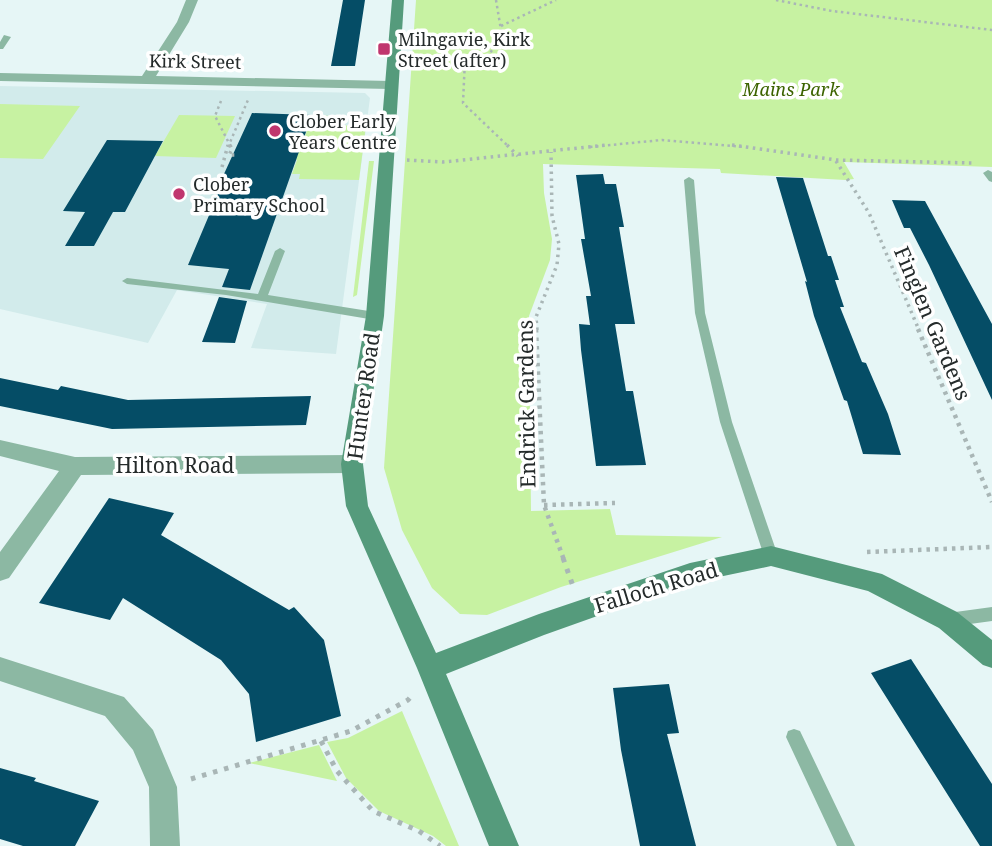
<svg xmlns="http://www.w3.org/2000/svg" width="992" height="846" font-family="'Noto Serif',serif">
<rect width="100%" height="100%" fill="#e6f6f6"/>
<!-- built -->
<path fill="#d2ebeb" d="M0 86 365 93 370 98 336 354 251 348 267 304 177 290 148 343 0 309Z"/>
<!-- green -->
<path fill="#c7f2a2" d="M416 0H992V167L844 162 854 179 845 180 721 173 720 169 543 164 544 193 552 239 550 260 529 316 531 511 610 509 616 535 722 537 561 587 487 615 460 614 432 588 402 530 384 468Z
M0 104 80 106 43 159 0 158Z
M179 115 235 116 216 158 155 156Z
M312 115 332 116 330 126 366 125 359 180 299 179 300 174H292L297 160 294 159 298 148H301Z
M369 161H374L357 295 353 297Z
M402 711 459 846H446L433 836 379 811 346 778 327 742 348 738Z
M319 745 337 781 249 763Z"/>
<!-- building -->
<path fill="#054d66" d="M343 0H365L355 66H331Z
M252 113 312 115 250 290 222 287 229 269 188 265 221 187H218Z
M107 140 163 141 125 212H113L94 246H65L85 212 63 211Z
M603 174 605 184H616L624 227H619L635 324H615L626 391H633L646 465 596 466 581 350 579 324 590 325 586 296H591L581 239H585L576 175Z
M776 177 803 178 828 256H831L839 280H835L844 307H840L862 362 866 363 888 414 901 455 863 454 847 401 844 400 814 316 805 281 807 282Z
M892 200 925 201 992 324V400L929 265 910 228H904Z
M219 297 247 301 235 343 202 342Z
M0 378 58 390 61 386 128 400 311 396 306 425 112 429 0 406Z
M109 498 174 513 161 535 289 610 294 607 324 640 341 716 256 742 249 694 221 660 123 598 110 620 39 603Z
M911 659 992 784V846H980L871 673Z
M669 684 679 733 667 734 696 846H640L621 750 613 688Z
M0 768 36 778 34 781 99 801 75 846H23L0 839Z"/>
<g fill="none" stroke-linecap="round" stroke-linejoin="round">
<!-- path-far3 -->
<path stroke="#a9b6b6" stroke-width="2.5" stroke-dasharray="2.5 3.5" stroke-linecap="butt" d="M496 0 502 36 488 56 465 59 463 103 509 147
M776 0 832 11 992 30
M501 26 556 0
M221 101 215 116 231 147
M228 147 248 100
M590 147 662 140 745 147"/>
<!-- path-far2 -->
<path stroke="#a9b6b6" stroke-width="3.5" stroke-dasharray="2.5 4.5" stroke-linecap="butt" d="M230 145 232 149 229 155H235
M507 145 518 156
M732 145 836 160 974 163
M407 160 443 162 607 145
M836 161 869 213 919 330
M222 167 228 145
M537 330 536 317 557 265 559 244 552 216 551 152"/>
<!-- path-far1 -->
<path stroke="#a9b6b6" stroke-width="4.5" stroke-dasharray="3.5 5" stroke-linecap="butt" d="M536 329 544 505 564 560
M918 329 992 502
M544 505 615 503
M867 552 992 547"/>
<!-- path -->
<path stroke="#a9b6b6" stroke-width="5" stroke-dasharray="4.5 7" stroke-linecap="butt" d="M563 558 574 589
M321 741 337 771 373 811 419 831 440 846
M191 779 351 731 408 700 413 694"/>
<!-- lane -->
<path fill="#8cb8a3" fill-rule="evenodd" d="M4 35 11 37 3 49H0V42Z
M988 170 992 172V182L989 181 983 173Z
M689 177 694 180 705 313 732 422 778 556 776 560 771 562 766 560 764 556 720 422 695 313 684 180Z
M280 248 285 251 268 295 375 312 380 316 379 319 375 320 226 295 127 284 122 281 127 278 258 294 275 251Z
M992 607V621L948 627 943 625 941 620 943 615 948 613Z
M794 729 800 731 855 846H837L786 737 788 731Z"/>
<!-- street -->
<path fill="#8cb8a3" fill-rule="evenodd" d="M186 0H198L189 22 156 76 390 81 397 85 390 89 0 81V73L142 76 177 22Z
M0 440 75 457 352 455 360 458 363 464 360 470 352 473 81 475 9 578 0 581V552L59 471 0 456Z
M0 657 124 697 153 730 177 787 180 846H150L149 787 133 750 105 716 0 681Z"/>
<!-- secondary -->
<path fill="#559b7c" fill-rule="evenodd" d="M392 0H404L384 316 363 464 368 506 436 653 539 614 690 563 771 546 882 574 957 612 992 640V668L983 665 939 628 868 591 771 566 690 583 544 635 446 674 519 846H489L417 668 346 506 341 464 366 316Z"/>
</g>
<!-- markers -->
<g fill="#c0366e" stroke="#fff" stroke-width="2.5">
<rect x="377" y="42" width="14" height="14" rx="3.5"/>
<circle cx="275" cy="131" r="7"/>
<circle cx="179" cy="194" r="7"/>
</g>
<g text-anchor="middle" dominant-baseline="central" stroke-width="7" stroke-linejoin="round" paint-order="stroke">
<!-- far-poi labels -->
<g font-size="18" fill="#252b2b" stroke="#fff" text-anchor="start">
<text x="398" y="39">Milngavie, Kirk<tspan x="398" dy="21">Street (after)</tspan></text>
<text x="289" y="121">Clober Early<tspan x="289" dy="21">Years Centre</tspan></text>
<text x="193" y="184">Clober<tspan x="193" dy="21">Primary School</tspan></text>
</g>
<!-- far-street labels -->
<g font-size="18" fill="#252b2b" stroke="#fff">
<text transform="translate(195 61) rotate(1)">Kirk Street</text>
</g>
<!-- far-park labels -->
<g font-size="18" font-style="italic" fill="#3c6300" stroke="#fff">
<text x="791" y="89">Mains Park</text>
</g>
<!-- street labels -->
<g font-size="21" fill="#252b2b" stroke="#fff">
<text transform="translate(933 323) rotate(67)">Finglen Gardens</text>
<text transform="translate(363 396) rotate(-82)">Hunter Road</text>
<text transform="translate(526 404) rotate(-91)">Endrick Gardens</text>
<text x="175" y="465">Hilton Road</text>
<text transform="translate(656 587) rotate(-17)">Falloch Road</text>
</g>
</g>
</svg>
